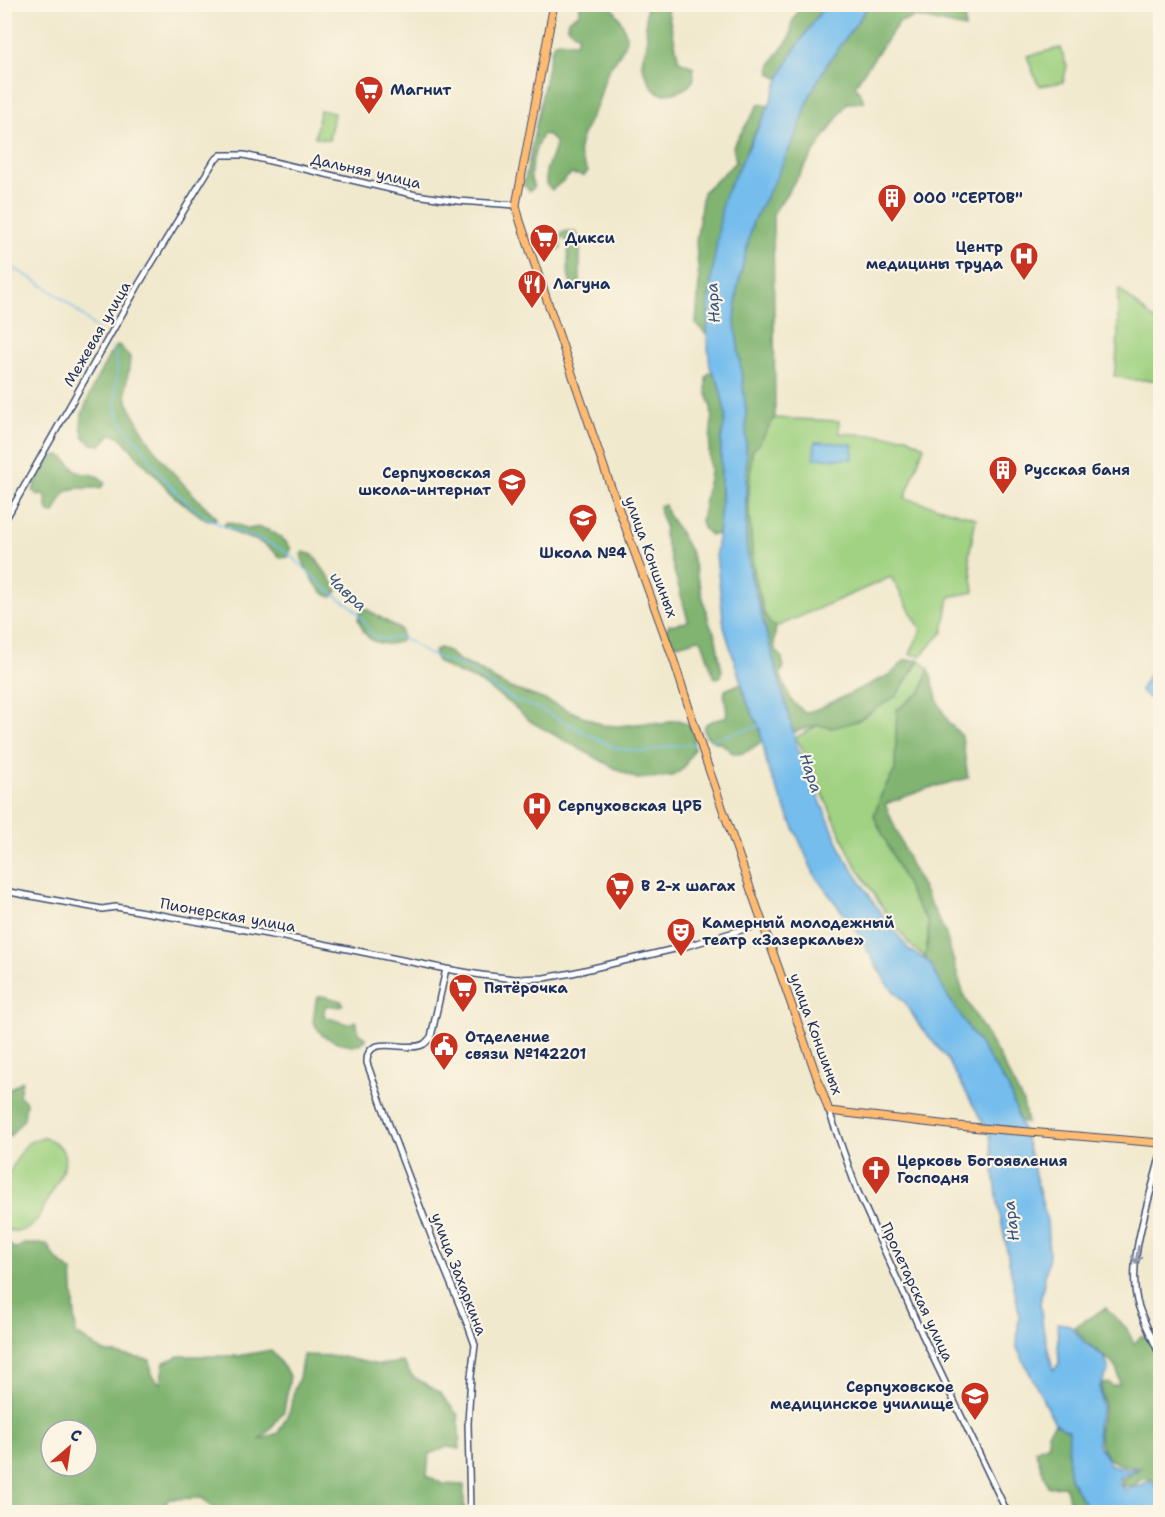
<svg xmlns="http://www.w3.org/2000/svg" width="1165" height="1517" font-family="'Shantell Sans',sans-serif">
<rect width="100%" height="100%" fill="#fcf5e5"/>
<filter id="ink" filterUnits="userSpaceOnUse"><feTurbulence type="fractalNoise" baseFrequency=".0167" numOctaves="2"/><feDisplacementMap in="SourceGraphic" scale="12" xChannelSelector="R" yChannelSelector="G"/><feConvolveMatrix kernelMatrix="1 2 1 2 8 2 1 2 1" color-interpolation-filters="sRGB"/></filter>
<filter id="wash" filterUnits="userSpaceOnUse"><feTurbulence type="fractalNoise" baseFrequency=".008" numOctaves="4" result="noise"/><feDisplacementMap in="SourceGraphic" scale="24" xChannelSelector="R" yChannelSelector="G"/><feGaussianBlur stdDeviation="1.35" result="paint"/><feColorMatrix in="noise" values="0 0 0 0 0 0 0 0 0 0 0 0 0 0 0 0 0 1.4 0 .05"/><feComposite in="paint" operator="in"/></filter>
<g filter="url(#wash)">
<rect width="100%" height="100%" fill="#f1e9cd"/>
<!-- green -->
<path fill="#a0d282" stroke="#5e8070" stroke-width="1.5" d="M1060 48 1067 66 1063 82 1041 86 1037 82 1027 56Z
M320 110 334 113 329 140 315 137Z
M1119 289 1160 325 1157 328 1160 332V380H1132L1114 376C1117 358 1118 341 1118 323 1119 311 1116 300 1119 289Z
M773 418 839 421V433L907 437 924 446 905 498 976 518 969 555 974 592 949 597 943 632 920 656 910 654 921 630 891 577 776 627 770 624 764 613 754 572 748 501 752 451 759 444Z
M920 660 929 669 921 692 897 710 895 770 882 793 874 816 913 899 928 922V939L925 957 910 945 884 910 852 859 801 746 795 738 818 725 833 728 896 696Z
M45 1138C80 1150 60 1177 48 1199 43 1208 39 1220 31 1226 23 1233 14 1232 5 1229V1180L22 1150 28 1143 36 1139Z"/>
<!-- forest -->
<path fill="#80b470" stroke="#4e7267" stroke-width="1.5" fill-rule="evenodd" d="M579 5H611C617 15 626 26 626 38 625 50 614 61 608 71 603 81 602 92 598 102 593 115 579 137 579 150 579 157 585 166 588 171L584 176 571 174 552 190 546 184C546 179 545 173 547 168 550 158 555 152 555 142L548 135 543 134C537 141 530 167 531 177 531 181 532 182 534 186L532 190 529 191 524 185 551 51 554 43 559 41 571 43H576L578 36 567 26 568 20 579 14 580 7Z
M647 5H664L668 12 679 61 693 67C693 72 695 77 693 81 685 92 661 100 652 87 650 84 643 69 642 66 641 58 646 50 647 43 647 30 644 18 647 5Z
M801 5H825L793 52 779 79 771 74 770 67 776 56 790 38 792 23Z
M869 5H965V28L917 17 899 22 855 85 865 102 847 103 773 214 775 416 759 444 752 451 748 501 754 572 764 613 770 624 776 627 774 642 775 650 781 656 784 667 780 674 791 700 805 713 820 708 891 674 905 660H919L896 696 857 721 833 728 818 725 793 732 751 576 746 544V410L735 323 737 290 753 221 775 180 798 130 811 93 826 66Z
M759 104 769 106 747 148 710 289 707 335 696 324 699 282 696 242 703 192 736 162 733 146Z
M567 231 575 232 580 238V288L578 291C561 280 572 257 567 240L562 238 560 239 561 249 558 250 555 248C554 238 558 234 567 231Z
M118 345 121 347 130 357C130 370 125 381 126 394 126 402 131 409 134 415 153 454 184 486 215 516L216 519 206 520 175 497 119 436 111 434 101 445 92 444 84 437 81 427 82 414 95 382 110 354Z
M710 372H713L719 384 726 416 721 440V507L718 534 711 535 703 528 701 521 710 473 709 450 712 420 711 406 706 391V377Z
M57 455 62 456C67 460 72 467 77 471 86 477 97 471 105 483L102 487C92 490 77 485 67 491 61 496 58 506 54 513L49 512 47 508 46 497 41 494 38 495 33 491C37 476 44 463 57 455Z
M661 505H665L668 515 679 531 691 553 710 625 715 634 722 672 721 676 718 678 714 677 702 641 699 639 677 645 672 643 666 630 669 625 687 622 688 620 664 535 665 526 660 513 659 506Z
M227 522 250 529C262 523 287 538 291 550L288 557 281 558 271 549 258 541 237 534 224 525Z
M303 552 313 555 335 586 338 590 332 597C329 596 326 595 323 593 316 586 302 564 301 554Z
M363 607 401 630 402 640C393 646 375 645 368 637 363 633 361 624 358 619Z
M439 648 446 650 461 662 479 669 495 680 510 688 540 698 603 725 618 726 647 723 663 724 671 721 678 720 690 725 693 732 694 749 683 769 672 776 637 779 620 771 531 722 511 704 478 681 449 669 437 661 434 651Z
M929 669 938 702 949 723 962 736 968 778 929 788 885 804 910 863 945 932 964 996 999 1056 1023 1102 1027 1123 1020 1122 1008 1087 948 997 925 957 928 939V922L913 899 874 816 882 793 895 770 897 710 921 692Z
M741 683 748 705 759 726 762 741C756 746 746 754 737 754 730 754 728 747 722 744 716 742 700 737 705 726 707 720 720 720 726 717 729 708 722 699 725 690Z
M323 996 341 1001 343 1004 340 1007 327 1005C324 1008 323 1012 325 1017L347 1024H351L354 1021 357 1022 358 1033 366 1038V1040L357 1045H352L337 1042 323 1036 313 1022 316 1000 318 997Z
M22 1081 19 1095 26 1102 24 1119 10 1136 5 1138V1092Z
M5 1242H7L15 1249 24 1244H47L54 1257 72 1272 76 1334 104 1352 150 1360 152 1374 160 1384 164 1362 179 1356H238L271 1350 290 1376 284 1411 268 1432 259 1440 278 1433 290 1410 294 1390 299 1378 303 1355 337 1356 379 1365 403 1362 412 1376 439 1392 458 1415 460 1449 447 1447 429 1454 427 1476 443 1484 464 1485V1512H218L202 1498 169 1499 158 1512H5ZM51 1430H87V1466H51Z
M1106 1308 1127 1329 1134 1344 1141 1336 1148 1337 1160 1366V1496V1492L1153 1479 1140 1480 1134 1486H1122V1479L1141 1468C1113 1466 1098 1458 1099 1427 1100 1421 1103 1415 1104 1408 1104 1400 1100 1393 1102 1384L1109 1383 1113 1386 1119 1385C1121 1364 1104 1357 1090 1345 1084 1340 1079 1333 1074 1327Z
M1055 1423 1069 1431 1068 1463 1070 1478 1089 1512H1073L1064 1486 1048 1487 1035 1450 1049 1444 1048 1433Z"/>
<!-- water -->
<path fill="#75bded" stroke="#4876a6" stroke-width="1.5" d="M825 5H869L826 66 811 93 798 130 775 180 753 221 737 290 735 323 746 410V544L751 576 798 750 845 858 878 909 909 950 929 962 948 997 1008 1087 1027 1143 1047 1221 1049 1255 1040 1303 1043 1328 1053 1370 1059 1364 1057 1323 1070 1325 1083 1341 1105 1358 1109 1370 1100 1386 1102 1409 1097 1425 1098 1445 1111 1465 1128 1469H1140L1121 1476 1118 1482 1125 1490 1151 1481 1158 1489 1160 1512H1089L1070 1478 1068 1463 1069 1431 1055 1423 1017 1348 1019 1312 998 1205 990 1135 946 1057 919 1025 905 1002 887 984 856 930 815 876 768 769 759 726 748 705 724 627 716 554 721 507V440L726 416 719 384 710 367 707 335 710 289 723 199 769 106 779 79 793 52Z
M815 442 852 444 853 459 814 458Z
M1160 671V701L1148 698 1140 690 1149 675Z"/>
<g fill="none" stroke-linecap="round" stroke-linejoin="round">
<!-- stream -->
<path stroke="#75bded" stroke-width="1.5" d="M4 264C36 278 80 308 101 335
M112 347C115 353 117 358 117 365 118 385 110 404 122 422 127 432 135 439 142 447 147 452 150 460 155 466 169 486 189 506 210 519 231 532 255 536 277 547 291 554 308 571 319 582 328 592 341 598 352 607 361 615 367 625 373 636L385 639 400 637 412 643 426 653 470 669 489 685 515 700 541 710 615 748 645 752 666 747 694 744
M712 739 760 726"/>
</g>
</g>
<g filter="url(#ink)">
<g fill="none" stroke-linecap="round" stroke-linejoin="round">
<!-- minor casing -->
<g stroke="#3b4b6f" stroke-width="8">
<path id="minor" d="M4 522 139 284 214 161 221 155H244L416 195 458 201 516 205
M4 891 102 909 116 907 323 944 446 969 481 975 515 979 544 978 572 973 683 947 762 924
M446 969 431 1037C431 1037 425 1044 424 1044 408 1054 366 1031 367 1063L392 1133 432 1238 469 1328 475 1345 471 1376 468 1423 470 1512
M829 1111 857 1190 922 1334 1007 1512
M1160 1157C1150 1199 1127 1258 1137 1301 1142 1320 1153 1338 1160 1356"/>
</g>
<!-- major casing -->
<g stroke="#3b4b6f" stroke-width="9">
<path id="major" d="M554 4 516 205 520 221 608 479 674 661 706 761 747 879 829 1111 958 1126 1160 1143"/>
</g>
<!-- minor -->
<use href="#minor" stroke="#fff" stroke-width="5"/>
<!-- major -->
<use href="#major" stroke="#ffbb71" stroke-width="7"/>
</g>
<!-- one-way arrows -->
<defs><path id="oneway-shaft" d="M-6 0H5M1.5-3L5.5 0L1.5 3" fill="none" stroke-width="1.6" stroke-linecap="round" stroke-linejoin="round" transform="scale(1.5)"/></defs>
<use stroke="#8d97ae" href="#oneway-shaft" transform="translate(1137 1255) rotate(99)"/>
</g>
<!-- icons -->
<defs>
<g id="supermarket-pin" transform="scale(1.5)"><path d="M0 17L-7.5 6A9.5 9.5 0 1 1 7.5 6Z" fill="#c8321e" stroke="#fcf5e5"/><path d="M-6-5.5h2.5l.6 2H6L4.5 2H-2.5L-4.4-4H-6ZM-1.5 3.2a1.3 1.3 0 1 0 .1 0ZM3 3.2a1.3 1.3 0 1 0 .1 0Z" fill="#fff"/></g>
<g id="building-pin" transform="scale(1.5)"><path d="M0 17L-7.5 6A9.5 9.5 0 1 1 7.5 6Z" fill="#c8321e" stroke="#fcf5e5"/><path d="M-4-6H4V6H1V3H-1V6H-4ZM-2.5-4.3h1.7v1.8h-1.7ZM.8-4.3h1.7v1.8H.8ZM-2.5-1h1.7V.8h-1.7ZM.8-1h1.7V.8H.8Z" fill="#fff"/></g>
<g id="hospital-pin" transform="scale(1.5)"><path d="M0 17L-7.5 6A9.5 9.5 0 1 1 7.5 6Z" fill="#c8321e" stroke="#fcf5e5"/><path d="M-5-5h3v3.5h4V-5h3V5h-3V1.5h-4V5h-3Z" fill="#fff"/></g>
<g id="restaurant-pin" transform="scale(1.5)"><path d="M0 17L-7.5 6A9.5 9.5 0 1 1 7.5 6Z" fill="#c8321e" stroke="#fcf5e5"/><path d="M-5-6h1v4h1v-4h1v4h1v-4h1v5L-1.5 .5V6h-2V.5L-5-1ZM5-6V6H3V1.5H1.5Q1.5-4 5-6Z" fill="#fff"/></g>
<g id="school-pin" transform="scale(1.5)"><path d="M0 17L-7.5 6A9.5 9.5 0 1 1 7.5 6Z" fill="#c8321e" stroke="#fcf5e5"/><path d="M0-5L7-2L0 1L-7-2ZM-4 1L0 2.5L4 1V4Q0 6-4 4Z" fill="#fff"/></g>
<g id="theatre-pin" transform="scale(1.5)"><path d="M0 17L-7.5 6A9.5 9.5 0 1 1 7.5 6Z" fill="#c8321e" stroke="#fcf5e5"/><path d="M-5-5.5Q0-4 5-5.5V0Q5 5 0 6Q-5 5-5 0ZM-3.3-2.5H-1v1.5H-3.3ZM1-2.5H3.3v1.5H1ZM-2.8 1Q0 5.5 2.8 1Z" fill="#fff"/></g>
<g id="civic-pin" transform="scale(1.5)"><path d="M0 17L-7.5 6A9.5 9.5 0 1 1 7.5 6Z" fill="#c8321e" stroke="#fcf5e5"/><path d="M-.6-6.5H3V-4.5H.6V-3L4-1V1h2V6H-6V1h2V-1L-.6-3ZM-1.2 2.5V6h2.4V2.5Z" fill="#fff"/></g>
<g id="church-pin" transform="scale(1.5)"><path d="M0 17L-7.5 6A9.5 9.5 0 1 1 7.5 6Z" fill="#c8321e" stroke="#fcf5e5"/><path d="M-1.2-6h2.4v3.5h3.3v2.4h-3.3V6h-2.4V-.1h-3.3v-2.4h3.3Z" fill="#fff"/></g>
<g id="university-pin" transform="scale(1.5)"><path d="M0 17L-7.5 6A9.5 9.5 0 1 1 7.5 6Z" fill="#c8321e" stroke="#fcf5e5"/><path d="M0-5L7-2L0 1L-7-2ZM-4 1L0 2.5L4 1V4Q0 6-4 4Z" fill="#fff"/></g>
</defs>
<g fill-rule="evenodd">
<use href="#supermarket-pin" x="369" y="90"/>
<use href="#building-pin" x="892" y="198"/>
<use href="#supermarket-pin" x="544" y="238"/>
<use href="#hospital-pin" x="1024" y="256"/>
<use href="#restaurant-pin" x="532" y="284"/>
<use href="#building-pin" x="1003" y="470"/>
<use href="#school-pin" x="512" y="482"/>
<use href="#school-pin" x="583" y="518"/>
<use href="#hospital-pin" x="537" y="806"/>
<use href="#supermarket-pin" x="620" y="886"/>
<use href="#theatre-pin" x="681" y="932"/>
<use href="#supermarket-pin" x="463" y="988"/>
<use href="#civic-pin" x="444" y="1046"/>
<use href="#church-pin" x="876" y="1170"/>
<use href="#university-pin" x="975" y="1396"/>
</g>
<g text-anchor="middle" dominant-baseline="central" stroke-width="4.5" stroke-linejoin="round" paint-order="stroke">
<!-- poi labels -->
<g font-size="15" font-weight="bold" fill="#1b2f5e" stroke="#fcf5e5" text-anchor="start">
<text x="390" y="90">Магнит</text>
<text x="913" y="198">ООО "СЕРТОВ"</text>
<text x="565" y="238">Дикси</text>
<text x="1003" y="247" text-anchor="end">Центр<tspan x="1003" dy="17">медицины труда</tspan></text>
<text x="553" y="284">Лагуна</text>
<text x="1024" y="470">Русская баня</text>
<text x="491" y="473" text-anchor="end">Серпуховская<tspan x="491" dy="17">школа-интернат</tspan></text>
<text x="583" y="553" text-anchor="middle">Школа №4</text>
<text x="558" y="806">Серпуховская ЦРБ</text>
<text x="641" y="886">В 2-х шагах</text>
<text x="702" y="923">Камерный молодежный<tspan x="702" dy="17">театр «Зазеркалье»</tspan></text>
<text x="484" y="988">Пятёрочка</text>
<text x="465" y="1037">Отделение<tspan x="465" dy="17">связи №142201</tspan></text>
<text x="897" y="1161">Церковь Богоявления<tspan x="897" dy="17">Господня</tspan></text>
<text x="954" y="1387" text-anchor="end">Серпуховское<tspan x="954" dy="17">медицинское училище</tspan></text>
</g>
<!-- street labels -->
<g font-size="15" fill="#1b2f5e" stroke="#fcf5e5">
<text transform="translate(366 171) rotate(13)">Дальняя улица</text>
<text transform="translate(97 334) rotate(-60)">Межевая улица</text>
<text transform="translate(651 557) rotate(70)">улица Коншиных</text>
<text transform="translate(228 915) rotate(10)">Пионерская улица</text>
<text transform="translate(816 1034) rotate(70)">улица Коншиных</text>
<text transform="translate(459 1274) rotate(69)">улица Захаркина</text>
<text transform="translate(917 1292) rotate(65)">Пролетарская улица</text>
</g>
<!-- water labels -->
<g font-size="16" font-style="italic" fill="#325282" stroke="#fcf5e5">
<text transform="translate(713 303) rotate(-94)">Нара</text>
<text transform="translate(347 592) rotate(43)">Чавра</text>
<text transform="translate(811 773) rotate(72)">Нара</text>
<text transform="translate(1011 1221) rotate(-97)">Нара</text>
</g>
</g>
<!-- margin -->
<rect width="1165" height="1517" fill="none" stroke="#fcf5e5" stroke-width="24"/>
<!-- north arrow -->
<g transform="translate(69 1448) rotate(29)"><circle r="28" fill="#fcf5e5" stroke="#a2a6af" stroke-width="1.5"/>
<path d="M0-4.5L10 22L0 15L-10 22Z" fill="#c8321e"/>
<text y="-9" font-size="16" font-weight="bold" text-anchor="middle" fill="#1b2f5e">С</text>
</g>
</svg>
